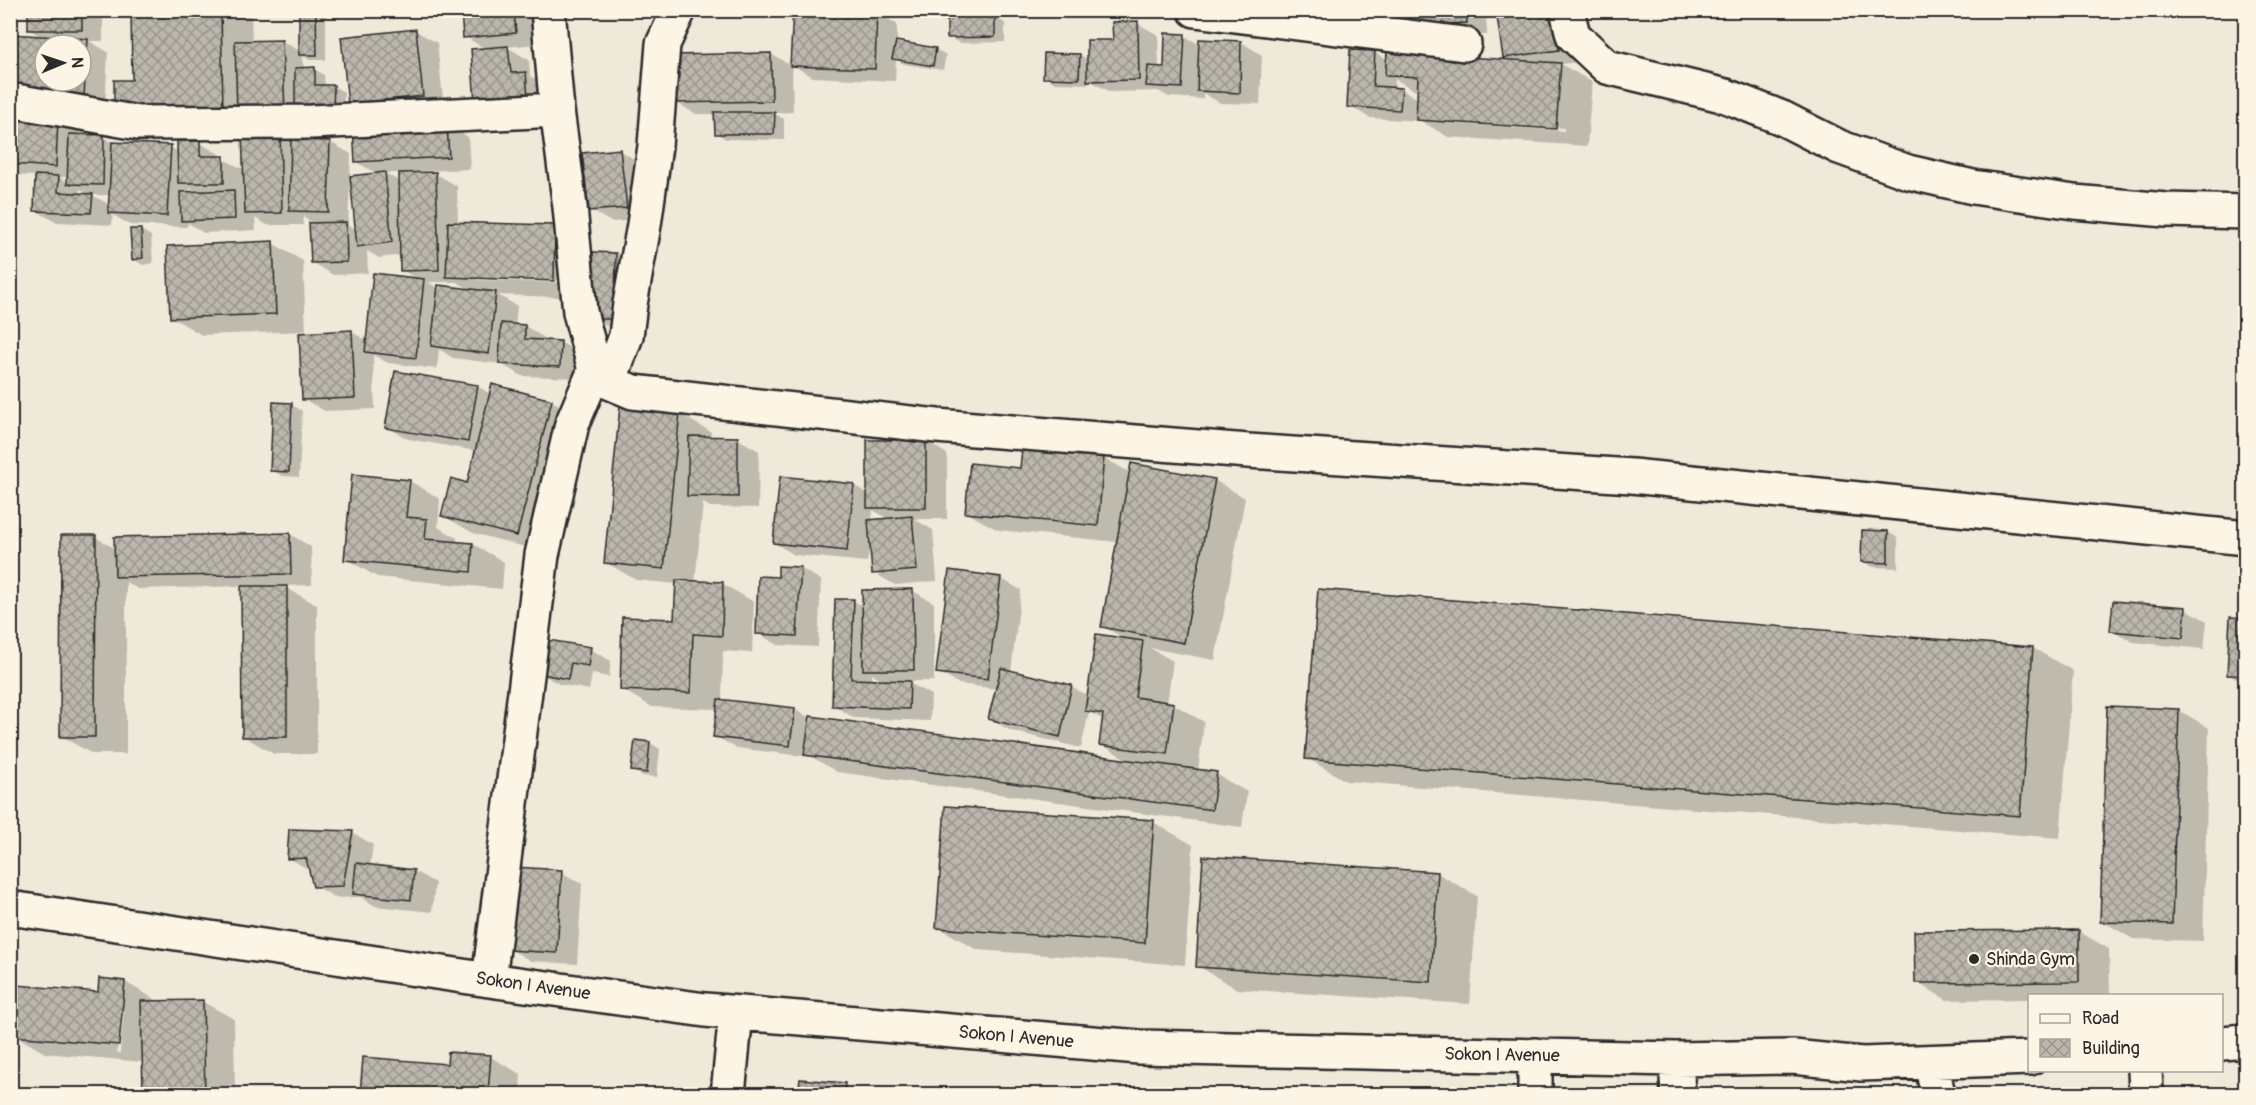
<svg xmlns="http://www.w3.org/2000/svg" width="2256" height="1105" font-family="Pangolin,sans-serif">
<defs>
<pattern id="building-cross-hatch" width="8" height="8" patternUnits="userSpaceOnUse" patternTransform="scale(1.5)"><rect width="8" height="8" fill="#bcb7ac"/><path d="M0 0l8 8M0 8l8-8" fill="none" stroke="#99958c"/></pattern>
</defs>
<rect width="100%" height="100%" fill="#efe9da"/>
<filter id="ink" filterUnits="userSpaceOnUse"><feTurbulence type="fractalNoise" baseFrequency=".0167" numOctaves="2"/><feDisplacementMap in="SourceGraphic" scale="12" xChannelSelector="R" yChannelSelector="G"/><feConvolveMatrix kernelMatrix="1 2 1 2 8 2 1 2 1" color-interpolation-filters="sRGB"/></filter>
<g filter="url(#ink)">
<!-- shadow -->
<path fill="#0003" fill-rule="evenodd" d="M30 10H103V41H89L108 52 105 106 14 101 44 38 30 30ZM45 45H81V81H45Z
M132 10H251L252 42 282 41 300 51V10H326V60H310L303 56 304 69H314L324 75 325 86H333L344 92 343 114 260 124 133 82Z
M462 10H534L537 44 507 47 529 60 530 76 547 85 549 109 476 102 486 49 465 37Z
M794 10 876 12 897 24V42L935 49 946 55 943 70 904 64 896 59 895 81 813 77 792 65 793 112 773 113 784 119V140L726 139 716 133V114H696L675 102 771 54 792 66Z
M1272 10H1486L1487 35 1426 37Z
M1572 10 1579 62 1561 64 1592 82 1587 146 1448 137 1421 121 1370 118 1349 106 1375 53 1388 60 1511 61 1504 57ZM1395 79 1419 93 1418 99 1401 89H1394ZM1447 120 1564 128V131L1447 123Z
M994 17 1005 23V42L959 43 949 37Z
M1137 23 1158 35 1159 68H1165L1185 36 1200 45 1241 42 1262 55 1260 104 1220 103 1203 93V99L1169 97 1158 91 1110 92 1089 80V84L1055 83 1045 77 1080 55 1089 60Z
M416 31 437 43 444 108 371 115 350 103Z
M10 117 58 119 79 131V136L103 137 115 144 170 147 179 152 200 143 221 155V158L245 170 280 134 293 141 330 142 351 154 350 177 378 174 356 162 447 125 468 137 470 169 419 171V174H436L457 186 458 224 555 227 586 245 584 298 498 295 517 306 515 326H525L546 339V342H560L581 354 580 378 522 376 501 364 453 358 439 349 437 369 388 363 373 355 375 409 325 411 303 399 352 332 368 341 417 279 402 270V255L379 258 367 251 368 273 333 275 312 262 316 225 303 217V225H267L255 218 256 230 204 233 188 223 187 227 130 225 113 215 112 225 56 222 35 210 37 176 10 175ZM385 173H400V182ZM58 177H69V183ZM350 182H352L357 230 348 225ZM190 188 198 193H189ZM80 189 90 195H79ZM92 195H110V205ZM477 277 561 280V283L477 280ZM428 282H457L473 291 439 289Z
M620 151 641 163 648 219 611 222 590 210Z
M10 228 16 231 19 258 10 259Z
M141 230 151 236 153 263 143 265 133 259Z
M272 243 303 261 306 331 202 335 171 317Z
M594 254H616L637 266 614 330 593 318Z
M477 386 491 394 552 401 583 419 548 553 473 533 442 515 468 485 476 451 408 439 387 427Z
M292 405 302 411 299 477 282 476 272 470Z
M621 407 680 414 711 432 710 438 738 439 759 451 758 508 710 507 703 503 695 583 723 584 754 602 752 653 723 651 722 701 794 709 810 718 1131 762 1101 744 1104 720 1089 712 1081 748 1011 731 990 719 997 689 959 684 938 672 1000 578 1021 590 1011 672 1071 687 1089 696 1127 640 1102 626 1118 542 998 530 967 513 1021 470 1023 450 1104 458 1131 473 1214 480 1245 498 1215 660 1150 648 1173 661 1167 704H1173L1204 722 1198 771 1216 774 1247 792 1242 827 837 772 812 757 736 748 715 736 718 709 652 707 621 689 676 621 677 584 636 580 605 562Z
M868 441H926L947 454V519H914L933 530 937 581 895 585 874 573 871 542 867 562 795 555 774 543 854 485 868 494ZM873 510 890 520 872 521Z
M410 481 440 499 438 527 457 538V543L473 544 504 562 502 589 377 577 346 559Z
M1888 532 1898 538V568L1873 567 1863 561Z
M290 534 311 547 312 585 283 586 317 605V754H274L243 736 242 586 138 589 126 582V754H92L61 736 95 537 116 549V538Z
M800 568 821 580 818 647 778 645 757 633 780 578Z
M913 591 934 603V681H906L931 695 930 721 854 718 833 705 854 601 864 607ZM872 674 887 682 872 681Z
M1320 591 2033 648 2073 671 2060 838 1346 781 1307 758Z
M2115 602 2186 609 2207 621 2204 649 2133 642 2112 630Z
M2246 620V684L2228 674Z
M590 649 611 661 609 677 592 674 589 690 559 684 538 672Z
M2179 710 2209 728 2203 941 2133 939 2102 921Z
M650 743 660 749 657 777 643 776 633 771Z
M1153 822 1193 845 1185 965 977 950 938 927Z
M352 832 373 845 370 866 414 871 435 883 432 912 375 906 361 897 336 898 315 886 311 871 289 858Z
M561 872 582 884 577 964 531 961 510 949Z
M1437 873 1477 896 1470 1004 1237 989 1198 966Z
M2078 931 2109 949 2110 996H2030V999L1947 1000 1916 982Z
M125 982 156 1000 155 1002H203L234 1019 235 1094H144L143 1062 45 1053 14 1035ZM121 1008H124L120 1053H117Z
M490 1057 521 1074 520 1094H362L364 1059 449 1065Z
M801 1081 844 1085 861 1094H800Z"/>
<!-- building -->
<path fill="url(#building-cross-hatch)" stroke="#2b2b2b" stroke-width="1.5" fill-rule="evenodd" d="M28 10H82V30H28Z
M131 10H221L223 109 114 111V80H132Z
M299 10H316L317 55H299Z
M461 10H514L516 33 463 38Z
M793 10 877 11 875 69 790 66Z
M1354 10H1392L1393 19 1355 22Z
M1403 10H1466L1467 23 1403 26Z
M1496 10H1553L1559 50 1503 58Z
M995 15V37L947 38V16Z
M1138 21 1139 80 1087 81V40H1113L1112 22Z
M416 29 423 96 348 104 341 37Z
M1165 33 1185 34 1182 88 1146 86 1148 66 1164 67Z
M10 34 88 39 84 95 10 91ZM45 45H81V81H45Z
M1199 39 1241 41 1240 93 1197 91Z
M282 40 285 111 237 113 235 41Z
M896 41 936 48 933 66 892 59Z
M508 46 511 73 526 72 528 98 475 103 471 49Z
M1350 50 1375 51 1373 86 1402 88 1400 110 1347 107Z
M1387 52 1561 63 1556 129 1416 120 1418 77 1385 75Z
M771 53 772 101 673 103 672 55Z
M1044 53 1080 54 1079 79 1043 78Z
M315 67V85H334L333 109 295 110V68Z
M714 112H775L774 134H715Z
M10 115 58 118 56 167 10 164Z
M447 124 449 157 355 162 353 128Z
M280 132 282 213 245 214 242 133Z
M69 134 104 135 103 185 67 184Z
M291 140 330 141 328 212 289 211Z
M177 141H200V156H224V183H178Z
M112 142 171 145 167 216 108 213Z
M620 149 627 208 589 211 582 153Z
M385 172 392 242 357 247 350 176Z
M436 172 439 270 400 271 399 173Z
M35 175 59 176 58 192 93 194 91 213 34 211Z
M234 190 235 219 181 221 180 192Z
M346 222 347 262 311 263 309 223Z
M448 222 555 225 554 281 446 277Z
M130 229H141L143 258 132 260Z
M273 241 276 314 170 318 167 246Z
M593 252 616 253 615 319H592Z
M373 273 424 279 416 358 365 352Z
M438 285 496 292 489 354 431 346Z
M501 323 525 325V339L561 341 560 367 499 364Z
M352 330 355 398 302 400 299 333Z
M395 371 478 385 468 442 385 428Z
M492 384 552 400 517 536 441 516 451 478 467 483Z
M273 402 292 403 289 472 270 471Z
M620 406 680 412 664 569 604 563Z
M689 436 738 437V497L687 496Z
M867 440H926V508H867Z
M1022 449 1104 456 1098 526 965 513 970 463 1020 468Z
M1131 463 1215 479 1184 643 1101 627Z
M352 474 410 480 406 517 427 519 425 539 473 543 471 572 344 560Z
M780 476 854 484 847 551 773 543Z
M912 516 917 570 872 574 868 520Z
M1862 530 1888 531V563L1861 562Z
M290 533 291 574 115 577 114 537Z
M61 535H96L95 737H60Z
M778 566 801 567 797 636 756 634 758 576 778 577Z
M949 570 1001 577 988 679 936 673Z
M676 580 723 582 722 636 693 634 691 693 620 690 622 617 674 619Z
M241 586H287V737H242Z
M913 589 914 670H863L862 590Z
M1318 589 2033 647 2020 816 1305 759Z
M835 599H854L851 679 910 681 909 709 832 706Z
M2113 601 2186 607 2183 638 2110 631Z
M2230 617 2246 618V676L2227 675Z
M1096 634 1143 641 1135 697 1174 703 1167 754 1099 745 1103 714 1085 711Z
M542 639 591 647 588 666 571 663 568 679 536 673Z
M1001 668 1072 685 1060 737 988 719Z
M718 699 795 708 790 746 713 737Z
M2107 706 2179 709 2172 924 2100 922Z
M810 716 1217 772 1212 810 804 755Z
M635 740 650 742 647 773 631 771Z
M945 806 1154 820 1145 943 936 928Z
M289 829 353 831 343 886 313 887 306 858 287 859Z
M1203 856 1438 872 1431 982 1196 967Z
M356 863 414 870 411 900 353 894Z
M514 867 562 870 557 953 508 950Z
M2079 930V982L1915 983 1914 931Z
M99 978 125 981 119 1045 13 1036 17 985 98 992Z
M203 1000 205 1094H143L141 1001Z
M448 1052 491 1055 488 1094H360L363 1057 447 1064Z
M800 1079 845 1083 844 1094H798Z
M2132 1091 2133 1094H2103V1093Z"/>
<g fill="none" stroke-linecap="round" stroke-linejoin="round">
<!-- minor casing -->
<g stroke="#2b2b2b" stroke-width="38">
<path id="minor" d="M548 10 557 110 570 207 580 312 595 370 609 382 633 392 937 426 1248 451 1632 476 2246 538
M1195 10 1464 44
M1567 10 1573 35 1607 67 1726 96 1782 118 1839 147 1908 172 1973 187 2074 202 2166 210 2246 212
M10 100 138 123 311 122 557 110
M609 382 626 336 630 304 644 225 655 146 663 44 679 10
M10 908 489 980 705 1010 1139 1047 1676 1059 1793 1057 1862 1064 2030 1058
M489 980 542 555 572 424 595 370
M2222 1043 2246 1041
M1535 1055V1094
M1676 1059 1678 1094
M1931 1063 1938 1094
M2145 1070 2146 1094
M728 1094 736 1013"/>
</g>
<!-- minor -->
<use href="#minor" stroke="#fcf5e5" stroke-width="33"/>
</g>
</g>
<!-- markers -->
<circle fill="#2b2b2b" stroke="#fcf5e5" stroke-width="2" cx="1974" cy="959" r="6"/>
<g text-anchor="middle" dominant-baseline="central" stroke-width="4.5" stroke-linejoin="round" paint-order="stroke">
<!-- poi labels -->
<g font-size="18" fill="#2b2b2b" stroke="#fcf5e5" text-anchor="start">
<text x="1986" y="959">Shinda Gym</text>
</g>
<!-- street labels -->
<g font-size="18" fill="#2b2b2b" stroke="#fcf5e5">
<text transform="translate(533 986) rotate(8)">Sokon I Avenue</text>
<text transform="translate(1016 1037) rotate(5)">Sokon I Avenue</text>
<text transform="translate(1502 1055) rotate(1)">Sokon I Avenue</text>
</g>
</g>
<!-- margin -->
<rect width="2256" height="1105" fill="none" stroke="#fcf5e5" stroke-width="36"/>
<rect x="18" y="18" width="2220" height="1069" fill="none" stroke="#2b2b2b" stroke-width="2" filter="url(#ink)"/>
<!-- legend -->
<rect x="2028" y="994" width="195" height="78" fill="#fcf5e5" stroke="#a8a49b" stroke-width="1.5"/>
<rect x="2040" y="1014" width="30" height="9" fill="#fcf5e5" stroke="#a8a49b" stroke-width="1.5"/>
<text x="2082" y="1024" font-size="18" fill="#2b2b2b">Road</text>
<rect x="2040" y="1039" width="30" height="18" fill="url(#building-cross-hatch)" stroke="#a8a49b" stroke-width="1.5"/>
<text x="2082" y="1054" font-size="18" fill="#2b2b2b">Building</text>
<!-- north arrow -->
<g transform="translate(63 63) rotate(88)"><circle r="28" fill="#fcf5e5" stroke="#a8a49b" stroke-width="1.5"/>
<path d="M0-4.5L10 22L0 15L-10 22Z" fill="#2b2b2b"/>
<text y="-9" font-size="16" font-weight="bold" text-anchor="middle" fill="#2b2b2b">N</text>
</g>
</svg>
